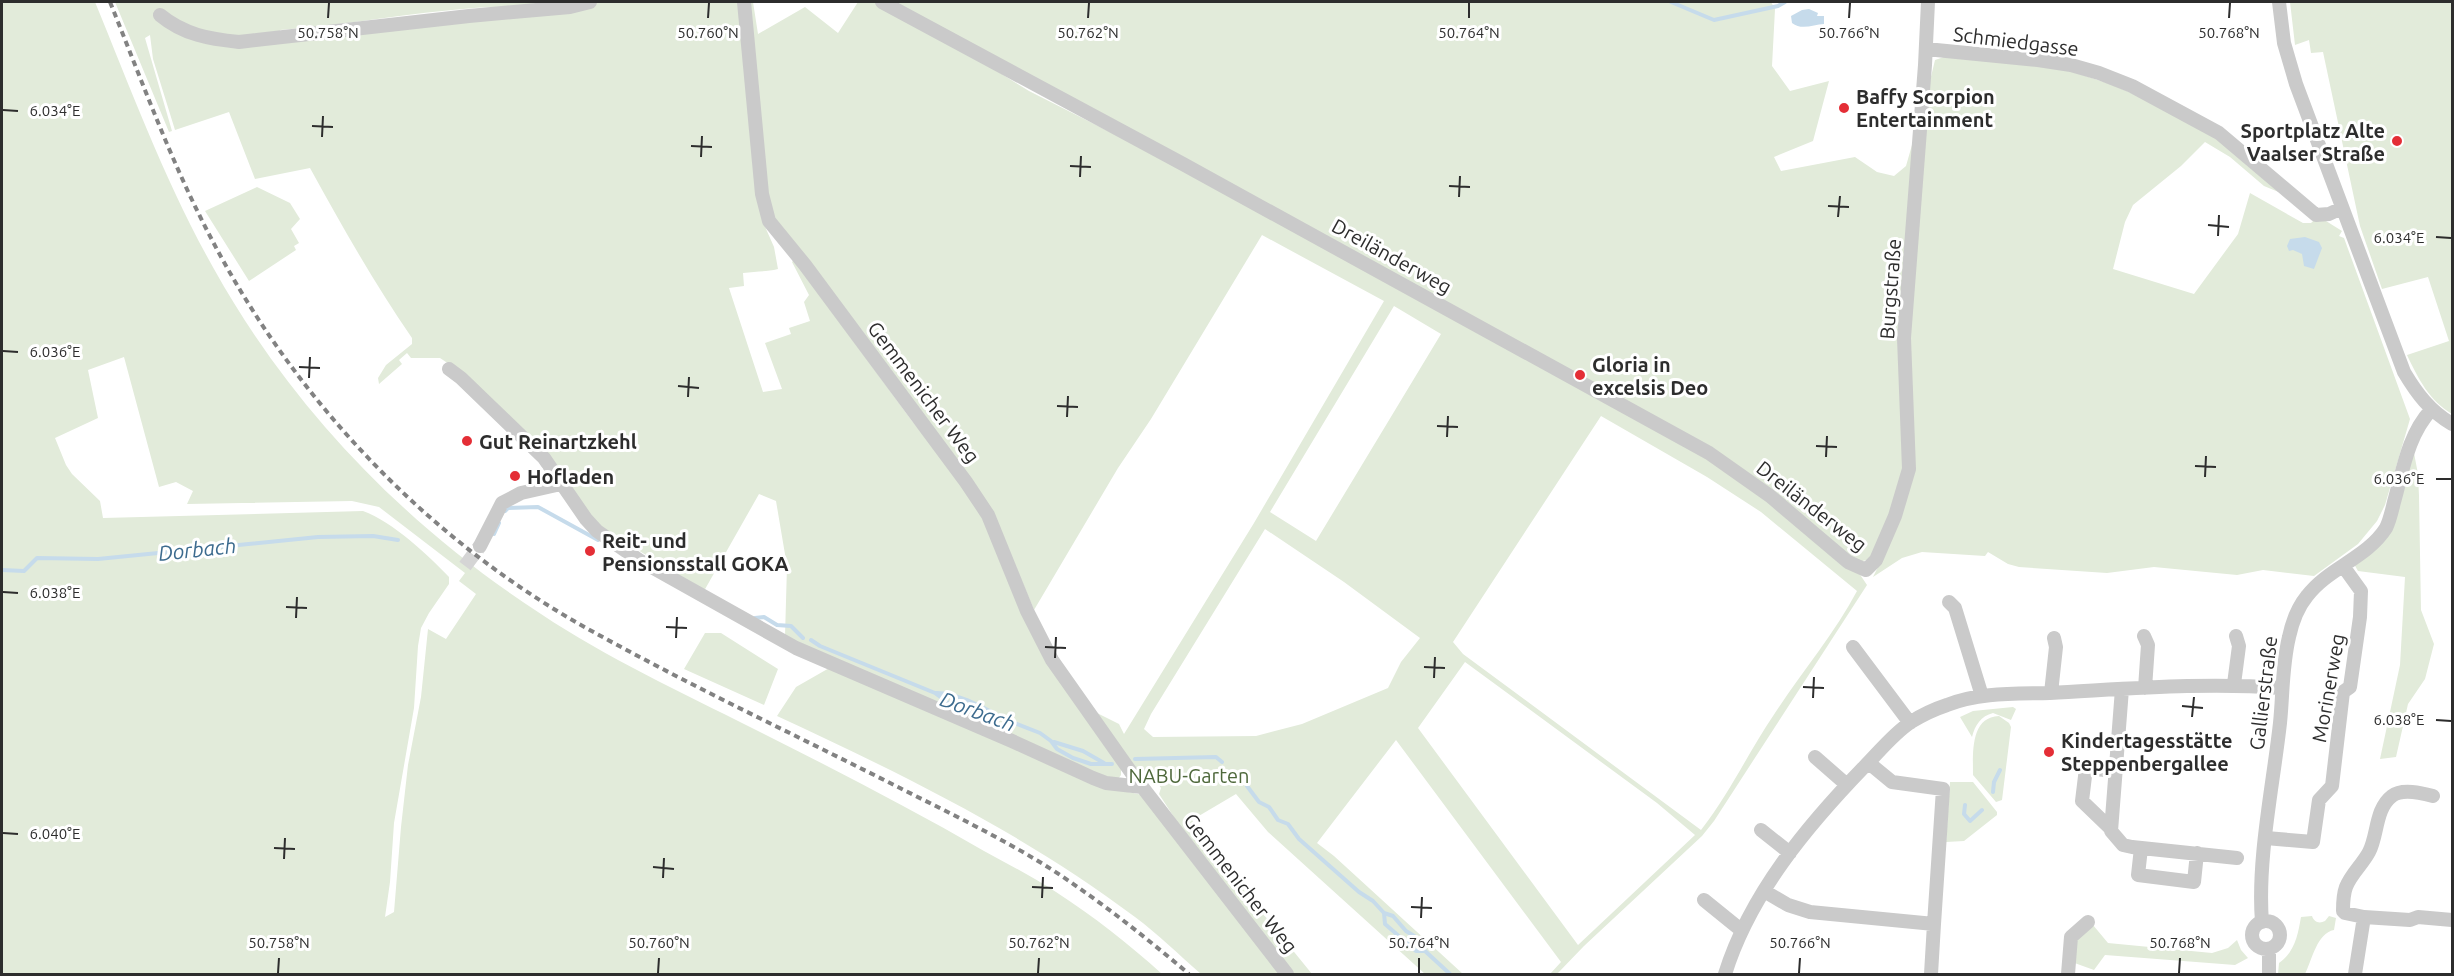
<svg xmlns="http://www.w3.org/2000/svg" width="2454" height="976" font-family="Ubuntu,sans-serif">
<rect width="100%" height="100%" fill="#fff"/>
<!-- green -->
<path fill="#e2ebda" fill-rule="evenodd" d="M2 2H95C132 92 166 184 214 269 292 409 407 527 541 614 607 658 681 692 752 728 830 767 908 807 984 851 1008 864 1033 877 1056 892 1093 916 1129 944 1162 974H2ZM124 357 159 487 176 482 193 491 187 504 352 501 379 507 465 573 459 581 476 594 446 639 428 629 421 697 408 765 401 827 394 912 385 917 390 882 394 823 414 708 418 646 421 628 429 613 449 584V577C427 554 393 522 363 511L103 518 100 501 72 474 66 465 55 438 98 418 88 370Z
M115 2H580C547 11 508 5 474 8 409 13 345 25 280 30V42C345 34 410 22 475 17 517 14 557 17 597 2H739L742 33H749L747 2H753L758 34 805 7 838 33 858 2H876L957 46 1029 91 1181 168 1712 462 1766 499 1859 573 1867 585 1714 821 1702 836 1584 946 1557 974H1550L1561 962 1396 740 1317 843 1334 856 1463 974H1425L1268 832 1236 794 1192 820 1235 879 1312 974H1201C1179 955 1158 934 1135 917 1025 834 902 774 777 716L796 687 831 667 1102 787 1143 795 1206 879 1215 874 1192 845 1159 794 1161 788 1154 778 1146 782 1091 710 1119 724 1124 734 1254 523 1384 301 1262 235 1151 419 1118 468 1034 610 993 512 972 480 883 367 810 263 780 226 763 222 774 247 778 269C766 272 756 271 743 273L744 286 729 288 763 392 782 389 765 343 791 334 789 328 810 321 804 302 809 295 792 262 794 260 912 421 958 477 984 516 1033 634 1071 697 1121 766V775L1118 779 1109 780 860 672 785 636 787 566 776 501 759 494 704 591 596 524 573 496 548 458 446 362 440 358H411L407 353 399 360 402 364 379 384 378 378 386 365 412 344V338C374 283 342 226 310 168L255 179 229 112 175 130 153 59 150 35 145 38 172 131 169 132ZM1394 306 1441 334 1316 541 1270 512ZM1601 416 1707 477 1761 512 1857 591C1835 633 1801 673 1775 713 1749 751 1730 793 1701 830L1463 654 1453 642ZM1265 529 1344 582 1420 638 1401 662 1388 688 1302 724 1256 736 1153 737 1144 729 1151 714ZM1465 662 1657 803 1695 835 1578 945 1418 728Z
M895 2H1771L1775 9 1772 66 1790 91 1829 81 1813 141 1774 157 1781 171 1855 157 1877 172 1894 176 1906 166 1912 145 1928 116 1930 81 1935 60 1944 57 2058 67 2110 84 2164 107 2221 141 2281 193 2264 186 2230 157 2205 142 2181 166 2133 205 2125 222 2113 269 2194 294 2238 234 2250 193 2303 223H2311L2318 216 2342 231 2339 236 2344 238 2410 419 2385 505 2377 521 2358 544 2314 576 2263 570 2237 575 2154 567 2107 573 2019 567 2008 564 1988 552 1985 556 1922 552 1902 558 1873 577 1891 541 1867 560 1858 562 1771 493Z
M2290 2H2452V414C2429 400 2419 380 2407 355L2449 341 2428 277 2382 289 2360 226 2323 52 2311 53 2309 40 2295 45Z
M257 187 290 203 300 219 291 229 299 243 294 246 296 250 249 281 205 211Z
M2414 453 2418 474 2419 496 2421 610 2434 644 2425 679 2408 704 2396 757 2380 759 2400 665 2405 577 2358 571 2354 564 2384 539Z
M705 633H721L778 669 764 705 684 669Z
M2013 707 2016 709 2011 720 1993 713C1981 716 1975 725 1972 737L1960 717 1973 711Z
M1999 716 2009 723 2011 727 2002 800 1996 802 1973 775C1973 754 1970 717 1999 716Z
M1950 782H1973L1997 812V815L1964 841 1946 842Z
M2312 916C2314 922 2319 924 2325 921L2329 916 2336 918 2334 930C2317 933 2312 960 2305 974H2278L2279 963C2295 952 2298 934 2301 917Z
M2093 925 2108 943 2212 953 2228 948 2237 940 2241 950 2248 958 2235 965 2105 955 2094 970 2069 961 2071 937Z"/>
<!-- water -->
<path fill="#c6dbeb" d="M1809 9 1818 13 1817 16H1824V24C1814 24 1802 31 1792 23L1791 16 1802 10Z
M2305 237 2319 242 2322 248 2314 269 2304 266 2302 254 2293 250 2289 251 2287 246 2290 239Z"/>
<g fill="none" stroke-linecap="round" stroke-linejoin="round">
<!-- stream -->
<path stroke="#c6dbeb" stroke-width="4" d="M1671 2 1714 20 1778 6 1785 2
M505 511 508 508 538 507 598 540
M494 534 499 523
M2 570 24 571 37 558 98 559 318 537 373 536 398 540
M755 618 764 617 777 625 791 626 803 638
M811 640 820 646 935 693 947 702 978 715 999 717 1040 733 1051 741 1057 749 1073 758 1091 764H1112
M935 693C954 692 982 706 998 716
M1054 742 1083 751 1104 763
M1135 759 1216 757 1222 762
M1247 786 1259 802 1269 807 1278 820 1288 824 1299 839 1359 892 1373 901 1384 913 1385 924 1416 951H1425L1450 974
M1993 792 1994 782 2000 770
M1965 805 1964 814 1970 821 1982 810
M1384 913 1393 916 1406 931 1419 939 1425 951"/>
<!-- street-tunnel -->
<path stroke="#d5d5d5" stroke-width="14" stroke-dasharray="14 7" stroke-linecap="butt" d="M465 566 480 546"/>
<!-- street -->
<path stroke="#cacaca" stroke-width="14" d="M744 2 762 194 769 221 805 265 966 482 988 515 1027 611 1052 660 1133 775 1287 974
M882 2 1183 164 1709 453 1770 496 1848 562 1866 570 1876 560 1895 516 1909 469 1904 338 1925 65 1928 2
M2279 2 2284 43 2296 84 2404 372C2417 394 2430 411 2452 424
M160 15C184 35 210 39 239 42L469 16 570 7 590 2
M1926 49 2038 60 2071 65 2099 73 2132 86 2219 133 2316 215 2329 214 2342 208
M449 369 461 378 544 458 586 519 597 531 639 560 796 648 1012 741 1093 778 1106 783 1142 787
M480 546 502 503 521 493 561 484
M1949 602 1955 608 1982 696
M2144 636 2148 645 2145 688
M1853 647 1910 723
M2234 684 2239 646 2236 636
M2122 689 2111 831 2123 845 2132 847 2237 858
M2051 693 2056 647 2054 638
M1815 757 1847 785
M2109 827 2082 801 2086 768 2115 771
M1761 830 1790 853
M2266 838 2313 842 2319 800 2332 786 2343 692 2350 687 2360 617 2361 591 2343 566
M2141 848 2138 875 2194 882 2197 853
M1764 891 1788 905 1810 912 1934 924 1943 789 1892 782 1869 763
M1704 900 1741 930
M2364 917 2345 913 2343 911C2343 903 2343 895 2346 887 2351 874 2362 865 2369 852 2378 835 2375 809 2392 796 2402 788 2422 793 2433 796
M2252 935a14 14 0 1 1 28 0a14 14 0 1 1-28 0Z
M2262 922C2257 860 2273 786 2280 723 2283 694 2282 666 2289 637 2292 623 2298 607 2307 596 2328 568 2367 558 2386 528 2390 520 2392 510 2394 502 2403 470 2408 435 2431 410
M1725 974C1750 894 1807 826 1865 766 1880 751 1893 734 1911 722 1922 715 1935 709 1947 705 1980 692 2016 694 2050 693 2127 689 2204 682 2281 688
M1931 974 1934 924
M2068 974 2071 937 2088 922
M2269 974V949
M2355 974 2364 917 2410 920 2418 917 2452 920"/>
<!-- rail -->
<path stroke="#828282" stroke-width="4" stroke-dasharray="6 4.5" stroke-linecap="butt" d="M110 2C142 81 171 162 211 238 295 400 428 540 588 629 689 685 795 735 898 787 949 813 1002 838 1051 869 1100 901 1144 936 1189 974"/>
</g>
<!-- ticks -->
<path fill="none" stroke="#2d2d2d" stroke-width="2" d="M328 18 329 3M708 18 709 3M1088 18 1089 3M1469 18V3M1849 18 1850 3M2229 18 2230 3M3 110 18 111M312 126 333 127M322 137 323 116M691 146 712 147M701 157 702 136M1070 166 1091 167M1080 177 1081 156M1449 186 1470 187M1459 197 1460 176M1828 206 1849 207M1838 217 1840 196M2208 225 2229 227M2218 236 2219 215M2436 237 2451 238M3 351 18 352M299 367 320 368M309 378 310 357M678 386 699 388M688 397 689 377M1057 406 1078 407M1067 417 1068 396M1437 426 1458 427M1447 437 1448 416M1816 446 1837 447M1826 457 1827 436M2195 466 2216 467M2205 477 2206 456M2436 479H2451M3 592 18 593M286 607 307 608M296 618 297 597M666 627 687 628M676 638 677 617M1045 647 1066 648M1055 658 1056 637M1424 667 1445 668M1434 678 1435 657M1803 687 1824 688M1813 698 1814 677M2182 706 2203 708M2192 717 2194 697M2436 720 2451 721M3 833 18 834M274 848 295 849M284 859 285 838M653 867 674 869M663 878 664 858M1032 887 1053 888M1042 898 1043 877M1411 907 1432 908M1421 918 1422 897M278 973 279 958M658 973 659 958M1038 973 1039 958M1419 973V958M1799 973 1800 958M2179 973 2180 958"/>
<!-- markers -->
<g fill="#e42e36" stroke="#fff" stroke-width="2">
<circle cx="1844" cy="108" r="6"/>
<circle cx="2397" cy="141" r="6"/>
<circle cx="1580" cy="375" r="6"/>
<circle cx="467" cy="441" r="6"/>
<circle cx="515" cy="476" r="6"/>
<circle cx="590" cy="551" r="6"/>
<circle cx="2049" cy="752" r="6"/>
</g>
<g text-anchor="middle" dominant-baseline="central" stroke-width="6" stroke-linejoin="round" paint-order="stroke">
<!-- street labels -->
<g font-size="20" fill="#2d2d2d" stroke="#fff">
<text transform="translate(2016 41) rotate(7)">Schmiedgasse</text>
<text transform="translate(1392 256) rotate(29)">Dreiländerweg</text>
<text transform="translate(1890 289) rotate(-86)">Burgstraße</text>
<text transform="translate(924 392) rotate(53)">Gemmenicher Weg</text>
<text transform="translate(1812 506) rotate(38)">Dreiländerweg</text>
<text transform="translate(2328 688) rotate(-80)">Morinerweg</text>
<text transform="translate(2263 693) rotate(-83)">Gallierstraße</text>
<text transform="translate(1241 883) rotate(52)">Gemmenicher Weg</text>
</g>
<!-- poi labels -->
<g font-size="20" font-weight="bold" fill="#2d2d2d" stroke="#fff" text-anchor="start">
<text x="1856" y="96">Baffy Scorpion<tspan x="1856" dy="23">Entertainment</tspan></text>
<text x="2385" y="130" text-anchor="end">Sportplatz Alte<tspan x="2385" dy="23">Vaalser Straße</tspan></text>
<text x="1592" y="364">Gloria in<tspan x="1592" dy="23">excelsis Deo</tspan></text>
<text x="479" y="441">Gut Reinartzkehl</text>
<text x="527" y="476">Hofladen</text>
<text x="602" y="540">Reit- und<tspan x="602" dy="23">Pensionsstall GOKA</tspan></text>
<text x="2061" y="740">Kindertagesstätte<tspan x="2061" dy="23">Steppenbergallee</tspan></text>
</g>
<!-- park labels -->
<g font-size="20" fill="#4e683b" stroke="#fff">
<text x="1189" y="775">NABU-Garten</text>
</g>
<!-- water labels -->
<g font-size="21" font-style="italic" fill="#3c6b8e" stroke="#fff">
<text transform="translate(197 549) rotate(-6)">Dorbach</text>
<text transform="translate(978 711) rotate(20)">Dorbach</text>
</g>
</g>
<g font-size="15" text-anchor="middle" fill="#2d2d2d" stroke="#fff" stroke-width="6" stroke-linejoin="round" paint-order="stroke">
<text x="1088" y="38">50.762°N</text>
<text x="328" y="38">50.758°N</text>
<text x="708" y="38">50.760°N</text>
<text x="1469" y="38">50.764°N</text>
<text x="1849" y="38">50.766°N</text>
<text x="2229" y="38">50.768°N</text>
<text x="55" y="116">6.034°E</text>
<text x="2399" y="243">6.034°E</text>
<text x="55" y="357">6.036°E</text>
<text x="2399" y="484">6.036°E</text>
<text x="55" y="598">6.038°E</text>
<text x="2399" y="725">6.038°E</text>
<text x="55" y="839">6.040°E</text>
<text x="279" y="948">50.758°N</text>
<text x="659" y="948">50.760°N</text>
<text x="1039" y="948">50.762°N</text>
<text x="1419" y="948">50.764°N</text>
<text x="1800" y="948">50.766°N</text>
<text x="2180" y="948">50.768°N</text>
</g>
<!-- border -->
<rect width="2454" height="976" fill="none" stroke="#2d2d2d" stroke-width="6"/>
</svg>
